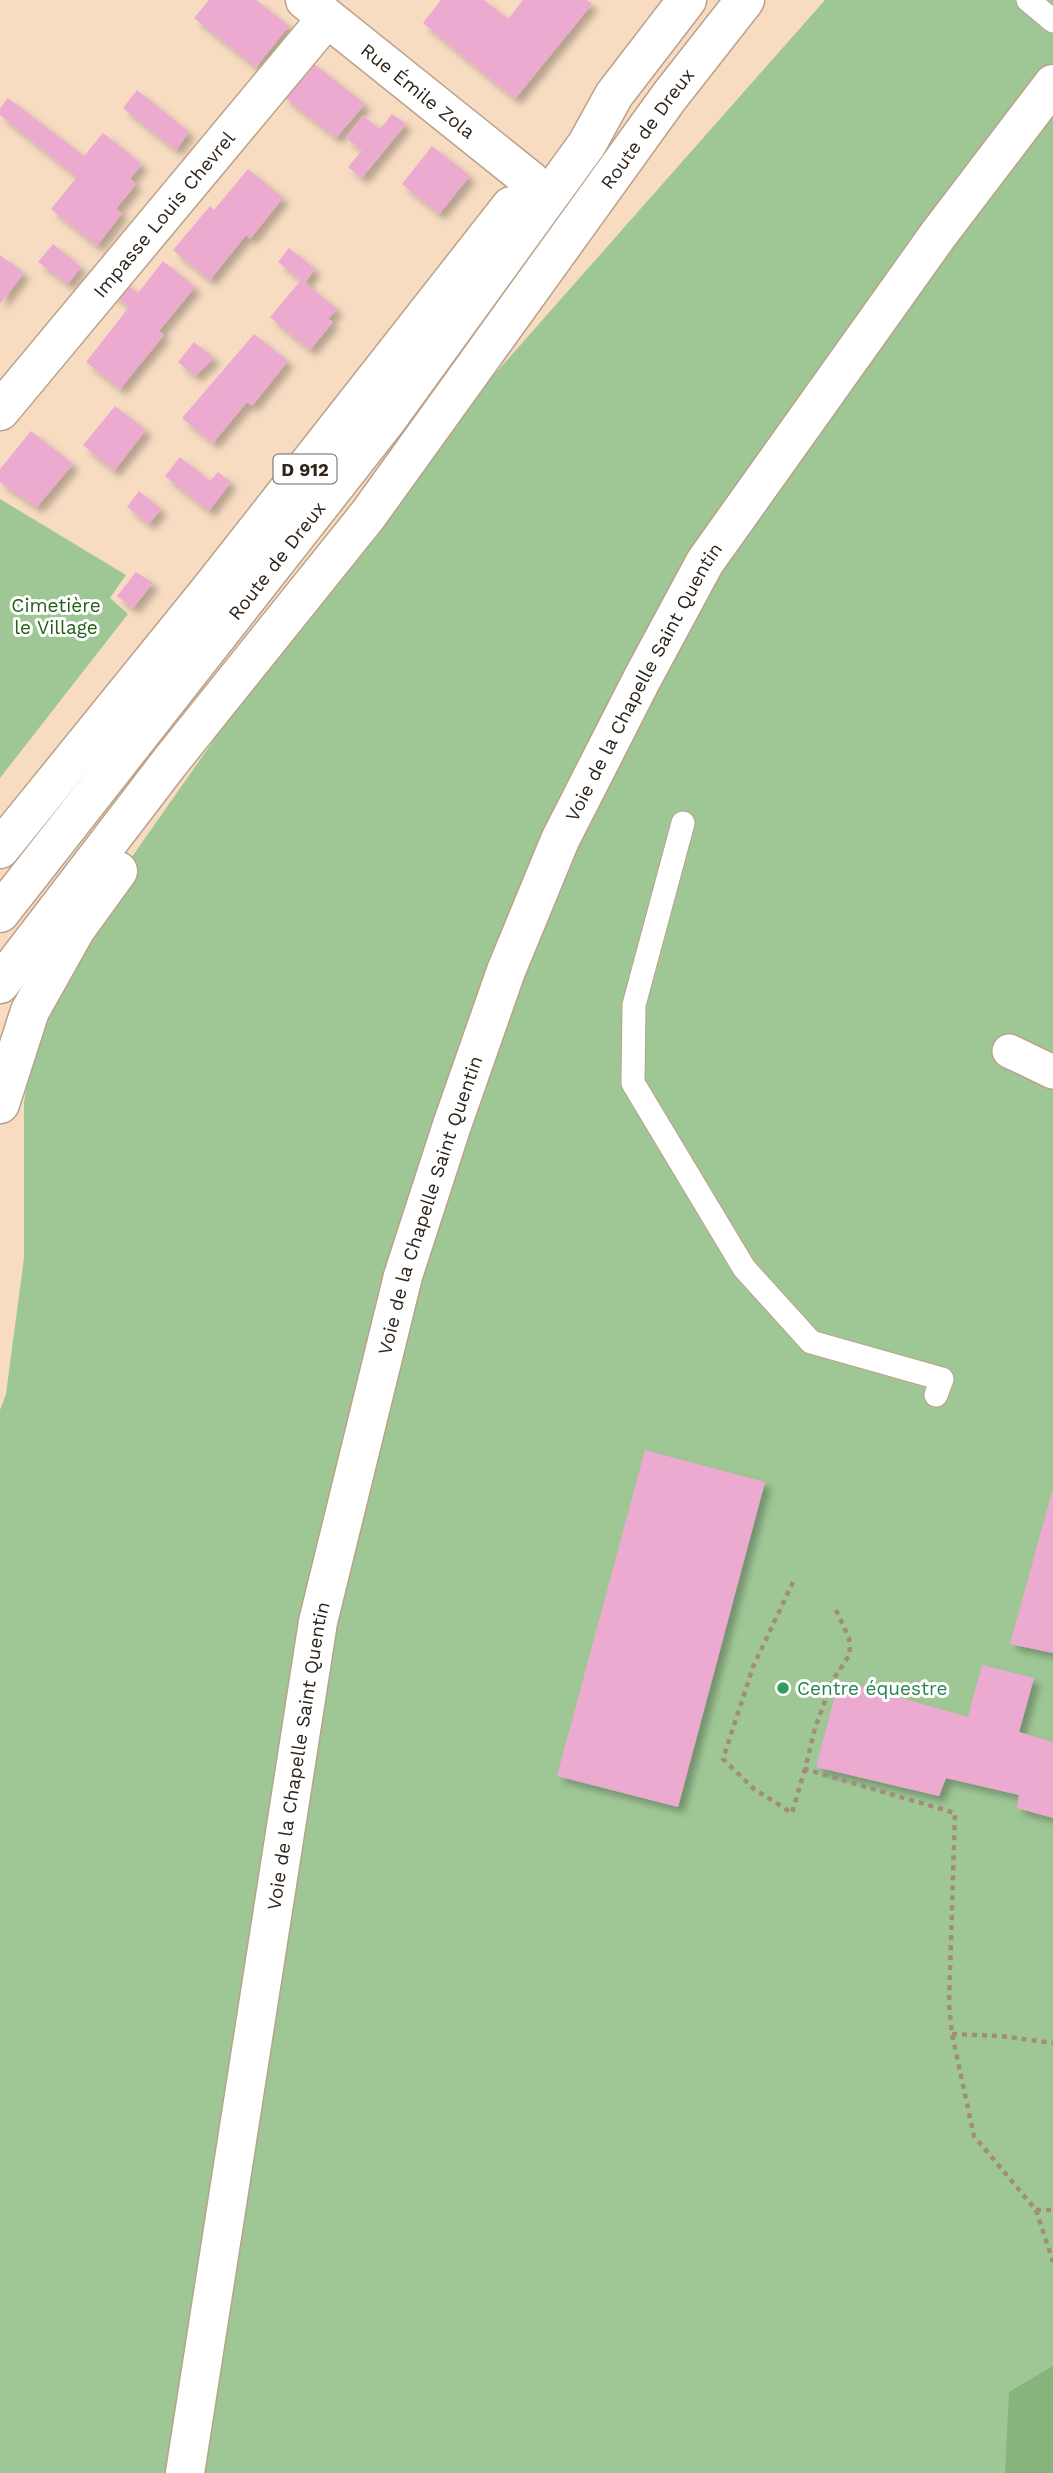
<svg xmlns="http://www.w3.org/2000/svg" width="1053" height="2473" font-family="'Work Sans',sans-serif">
<defs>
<filter id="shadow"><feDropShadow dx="6" dy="6" stdDeviation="3.5" flood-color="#0004"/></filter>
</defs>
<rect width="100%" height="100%" fill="#f7dcc2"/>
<!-- green -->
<path fill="#9fc796" d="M825 0H1053V2473H0V1410L6 1394 24 1258V1101L51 972 379 505Z
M0 499 126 575 110 598 128 614 0 778Z"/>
<!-- forest -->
<path fill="#87b47d" d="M1053 2366V2473H1005L1009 2392Z"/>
<!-- building -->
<path fill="#ecaad0" filter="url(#shadow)" d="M209 0H256L289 26 256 67 194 18Z
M441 0H484L508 19 523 0H587L592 4 515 99 423 23Z
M311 62 365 104 336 138 283 96Z
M137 90 189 132 176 150 123 108Z
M8 98 84 156 103 133 142 164 130 179 136 184 116 209 122 213 97 246 51 209 77 177 0 115V108Z
M392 114 406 124 362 178 348 167 362 150 346 138 363 116 380 129Z
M432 146 470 176 439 214 402 184Z
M248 169 283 198 250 239 246 235 210 280 173 250 210 206 214 210Z
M53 244 81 267 68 284 38 262Z
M289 248 315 269 305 283 337 309 328 319 333 322 310 350 270 317 301 280 278 262Z
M0 255 24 273 0 304Z
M163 261 195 287 159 331 164 335 120 389 86 362 129 307 107 289 117 277 138 293Z
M254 334 288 361 252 406 247 402 213 443 182 418Z
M194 342 214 358 195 376 178 362Z
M115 406 146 430 114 471 83 445Z
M31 431 73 464 37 507 0 482V469Z
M180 457 210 481 218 472 231 482 209 511 165 476Z
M139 491 161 509 149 524 127 507Z
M136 572 153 583 133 608 117 596Z
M645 1450 765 1482 678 1807 557 1776Z
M1052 1492H1053V1653L1010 1644Z
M982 1665 1034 1678 1019 1732 1053 1742V1818L1017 1808 1019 1795 946 1778 939 1796 816 1767 839 1680 968 1717Z"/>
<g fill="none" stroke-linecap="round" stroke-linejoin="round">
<!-- service casing -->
<g stroke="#bba189" stroke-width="25">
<path id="service" d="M1028 0 1053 21
M683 823 634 1005 633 1083 744 1268 811 1342 942 1379 936 1395"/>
</g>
<!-- pedestrian casing -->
<g stroke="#bba189" stroke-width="36">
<path id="pedestrian" d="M1009 1051 1053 1072"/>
</g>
<!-- minor casing -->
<g stroke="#bba189" stroke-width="41">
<g id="minor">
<path id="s1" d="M305 0 531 181"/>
<path id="s2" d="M0 411 327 18"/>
<path id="s3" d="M185 2473 318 1622 403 1276 451 1128 506 971 560 840 642 679 705 562 938 235 1053 84"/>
</g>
</g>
<!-- primary casing -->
<g stroke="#bba189" stroke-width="41">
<g id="primary">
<path d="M0 849 213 586 511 206"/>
<path id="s4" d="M0 913 386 421 587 144 614 95 687 0"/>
<path id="s5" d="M0 984 170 762 368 515 669 97 745 0"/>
<path d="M0 1104 30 1011 76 929 118 871"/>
</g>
</g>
<!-- path -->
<path stroke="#a18d7a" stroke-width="4.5" stroke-dasharray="5 5" stroke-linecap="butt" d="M793 1582 753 1667 723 1759 754 1789 792 1813 805 1769
M836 1610 849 1638 850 1654 833 1680 815 1728 805 1769 955 1813 949 2004 952 2034 974 2136 1036 2210 1053 2262
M952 2034 1000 2036 1053 2043
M1036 2210H1053"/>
<!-- service -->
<use href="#service" stroke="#fff" stroke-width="23"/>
<!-- pedestrian -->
<use href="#pedestrian" stroke="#fff" stroke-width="33"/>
<!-- minor -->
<use href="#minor" stroke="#fff" stroke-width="38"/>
<!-- primary -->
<use href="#primary" stroke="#fff" stroke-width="38"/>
</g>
<!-- markers -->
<circle fill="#2e9e5b" stroke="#fff" stroke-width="2.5" cx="783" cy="1688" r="7"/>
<g text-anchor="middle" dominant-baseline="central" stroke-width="6" stroke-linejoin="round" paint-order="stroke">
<!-- shield labels -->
<rect fill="#fff" stroke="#6d665f" stroke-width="2" x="273.5" y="454.5" width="63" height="29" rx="5"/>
<g font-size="18" font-weight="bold" fill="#2f251b">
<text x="305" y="469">D 912</text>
</g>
<!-- street labels -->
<g font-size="19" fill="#2f251b" stroke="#fff">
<text stroke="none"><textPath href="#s1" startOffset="145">Rue Émile Zola</textPath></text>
<text stroke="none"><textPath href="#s5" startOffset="1073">Route de Dreux</textPath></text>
<text stroke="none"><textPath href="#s2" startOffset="256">Impasse Louis Chevrel</textPath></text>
<text stroke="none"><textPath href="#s4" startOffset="448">Route de Dreux</textPath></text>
<text stroke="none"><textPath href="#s3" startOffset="1860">Voie de la Chapelle Saint Quentin</textPath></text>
<text stroke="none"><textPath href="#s3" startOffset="1293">Voie de la Chapelle Saint Quentin</textPath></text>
<text stroke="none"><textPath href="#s3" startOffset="726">Voie de la Chapelle Saint Quentin</textPath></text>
</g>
<!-- park labels -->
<g font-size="19" fill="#235e13" stroke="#fff">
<text x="56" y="605">Cimetière<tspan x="56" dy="22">le Village</tspan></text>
</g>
<!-- leisure labels -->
<g font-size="19" fill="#27864d" stroke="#fff" text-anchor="start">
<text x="797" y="1688">Centre équestre</text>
</g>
</g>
</svg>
